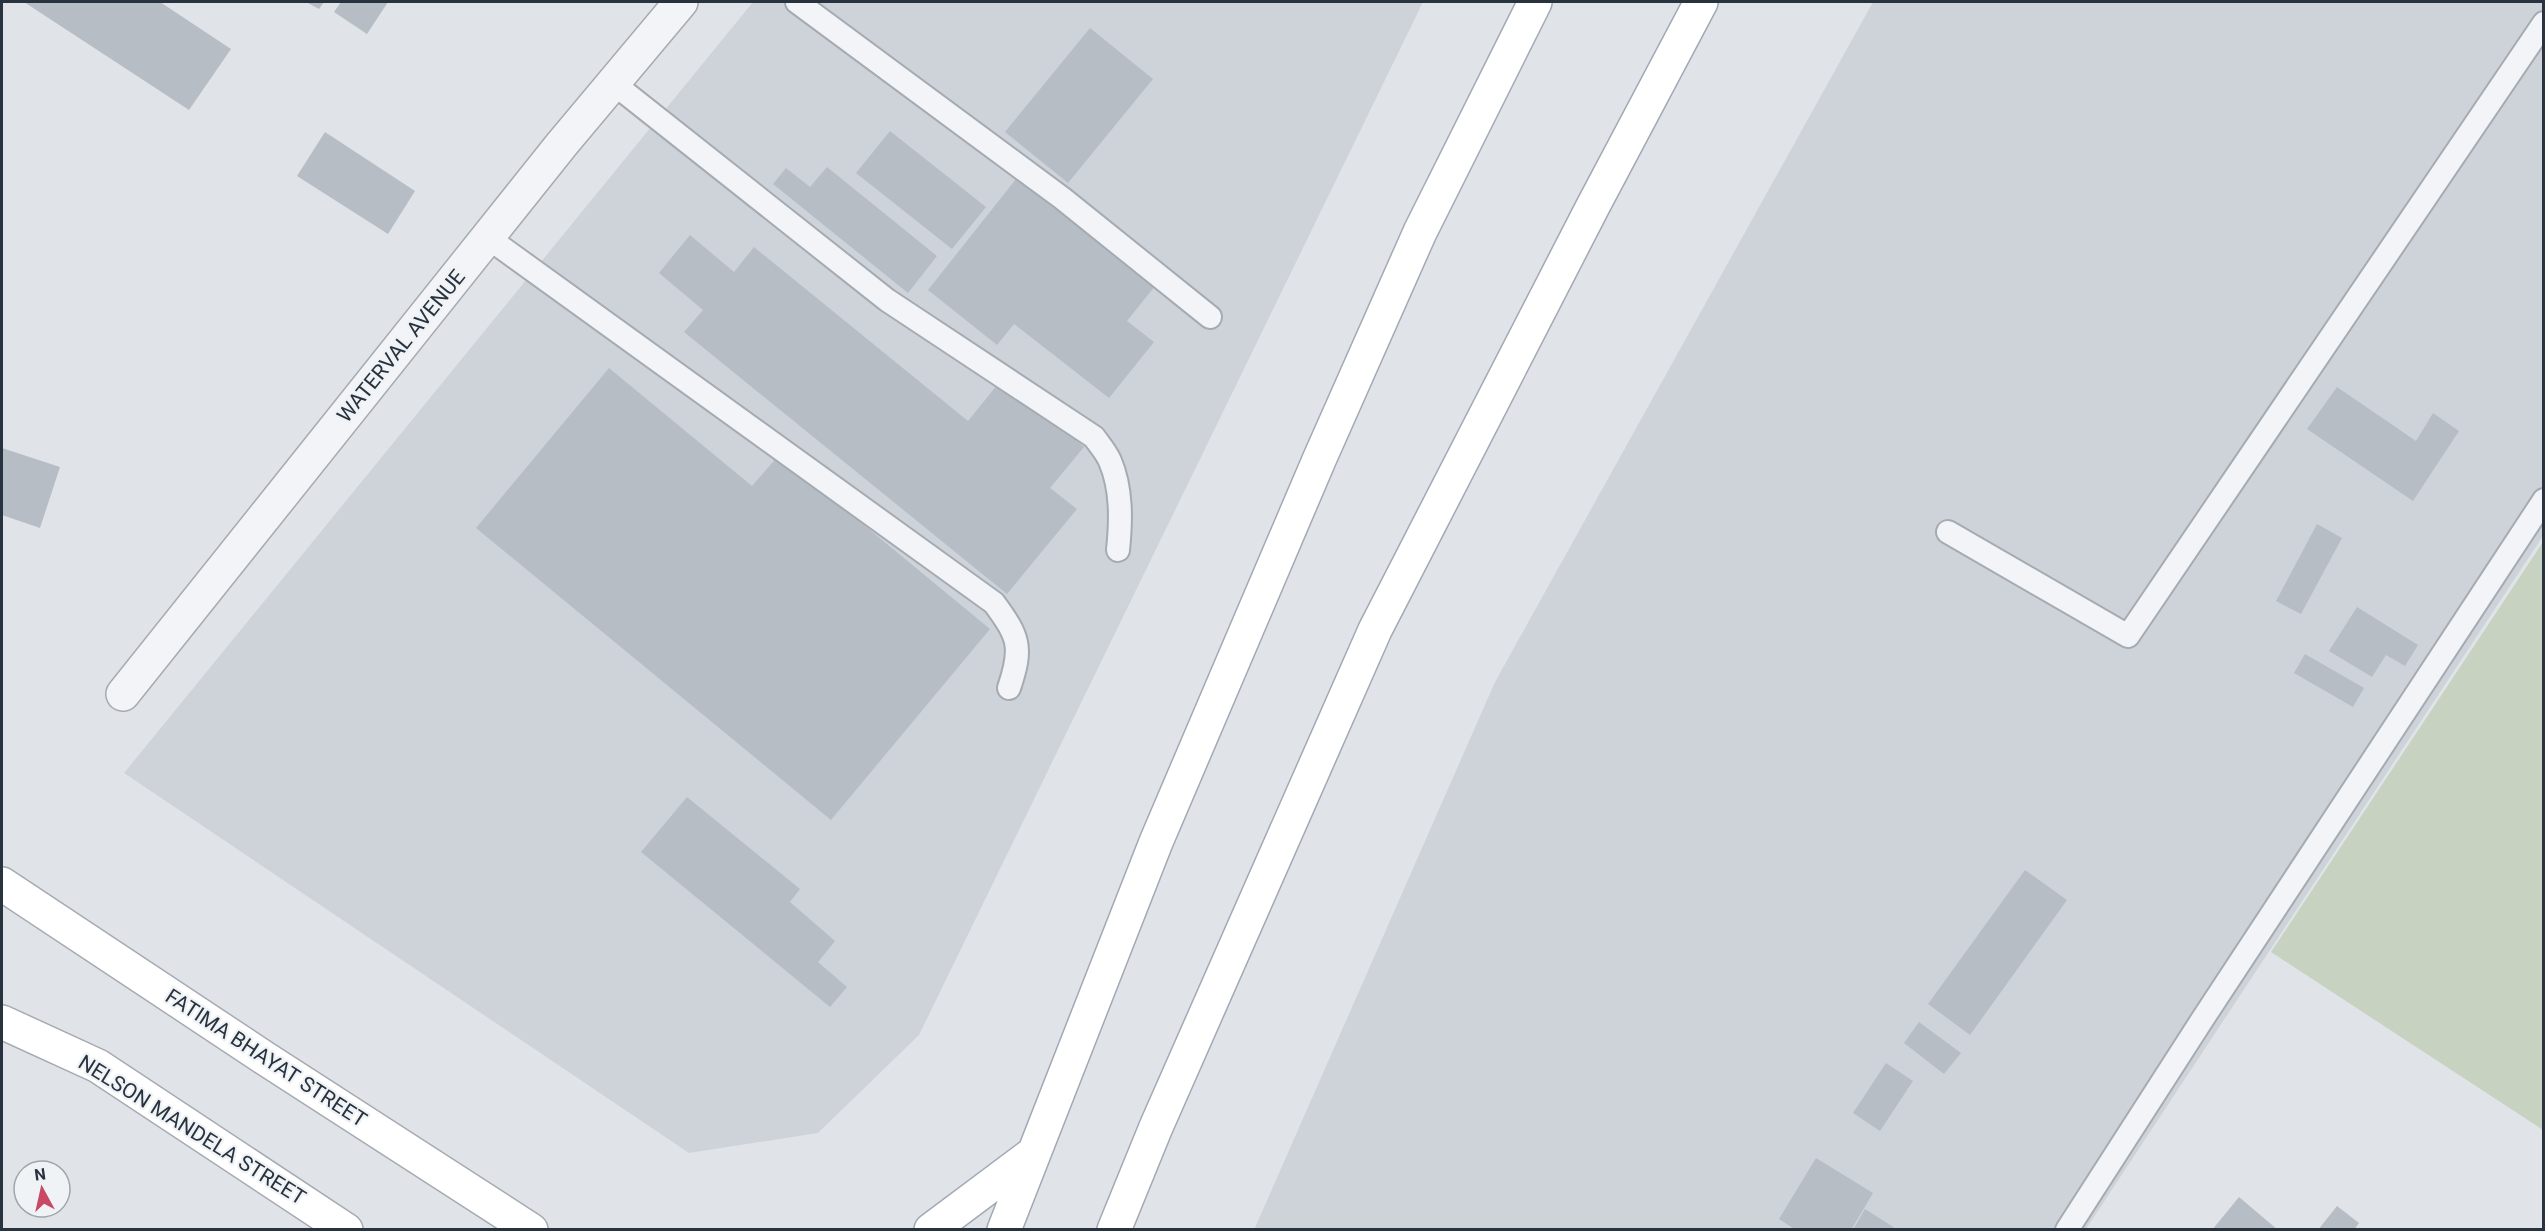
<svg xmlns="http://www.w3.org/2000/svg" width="2545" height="1231" font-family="Roboto,sans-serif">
<rect width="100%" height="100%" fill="#e0e4e8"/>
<!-- built -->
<path fill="#ced3da" d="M753 2H1423L919 1035 818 1133 689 1153 124 773Z
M1873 2H2543V536L2086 1229 1254 1230 1495 682Z"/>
<!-- green -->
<path fill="#c7d2c1" d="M2543 542 2544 1130H2543L2271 952Z"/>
<!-- building -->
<path fill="#b7bdc5" d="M24 2H160L231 49 189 110Z
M306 2H324L319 9Z
M341 2H388L367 34 334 12Z
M1090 28 1153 79 1068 183 1005 132Z
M890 131 986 207 952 249 856 173Z
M325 132 415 191 388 234 297 176Z
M827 167 937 256 908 293 773 184 786 168 810 187Z
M1016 179 1155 286 1127 321 1154 342 1109 398 1014 324 997 345 928 290Z
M690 235 734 272 754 247 968 421 1002 379 1084 447 1050 488 1077 509 1007 594 684 332 703 310 659 273Z
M609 368 752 486 779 455 990 629 831 820 476 528Z
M2337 387 2416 441 2433 413 2459 431 2413 501 2307 429Z
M2 448 60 467 40 528 2 515Z
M2317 524 2342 538 2301 614 2276 601Z
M2357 607 2418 645 2405 666 2386 655 2372 677 2329 651Z
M2305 654 2364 688 2353 707 2294 673Z
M687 797 800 889 790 902 835 941 818 962 847 987 830 1007 641 852Z
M2025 870 2067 900 1970 1035 1928 1004Z
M1919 1022 1961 1053 1944 1074 1904 1043Z
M1886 1063 1913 1081 1880 1131 1853 1113Z
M1816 1158 1873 1193 1851 1230H1796L1779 1219Z
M2239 1197 2278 1230H2212Z
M2337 1206 2359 1223 2354 1230H2318Z
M1865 1209 1898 1230H1853Z"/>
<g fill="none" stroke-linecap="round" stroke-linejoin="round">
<!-- lane casing -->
<g stroke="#a5abb2" stroke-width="26">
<path id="lane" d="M797 2 1062 198 1210 317
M613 83 887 300 1094 437C1099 444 1106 452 1110 461 1122 489 1121 521 1118 550
M487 237 994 603C1019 637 1023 647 1009 688
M1948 532 2128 636 2544 23
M2067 1230 2202 1020 2544 500"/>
</g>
<!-- street casing -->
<g stroke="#a5abb2" stroke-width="36">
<path id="street" d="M123 694 562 144 681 2"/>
</g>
<!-- secondary casing -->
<g stroke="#a5abb2" stroke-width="36">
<path id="secondary" d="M2 884 266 1059 531 1230
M2 1022 98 1066 346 1230"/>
</g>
<!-- primary casing -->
<g stroke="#a0a9b4" stroke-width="36">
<path id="primary" d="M931 1230 1034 1153
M1004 1230 1156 842 1319 460 1420 232 1535 2
M1114 1230 1156 1127 1375 630 1592 208 1701 2"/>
</g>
<!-- lane -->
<use href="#lane" stroke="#f3f4f7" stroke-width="22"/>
<!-- street -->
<use href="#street" stroke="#f3f4f7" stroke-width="33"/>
<!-- secondary -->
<use href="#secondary" stroke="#fff" stroke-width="33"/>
<!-- primary -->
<use href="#primary" stroke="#fff" stroke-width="33"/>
</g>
<g text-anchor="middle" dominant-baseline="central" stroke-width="4.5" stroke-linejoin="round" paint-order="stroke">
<!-- street labels -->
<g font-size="21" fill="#29333f" stroke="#eff3f6">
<text transform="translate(401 346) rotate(-51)">WATERVAL AVENUE</text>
<text transform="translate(266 1058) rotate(33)">FATIMA BHAYAT STREET</text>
<text transform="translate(192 1130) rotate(32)">NELSON MANDELA STREET</text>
</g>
</g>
<!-- border -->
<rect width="2545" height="1231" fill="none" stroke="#29333f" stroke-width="6"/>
<!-- north arrow -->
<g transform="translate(42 1189) rotate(352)"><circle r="28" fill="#eff3f6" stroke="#a0a6ad" stroke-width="1.5"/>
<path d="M0-4.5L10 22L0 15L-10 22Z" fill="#c94965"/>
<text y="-9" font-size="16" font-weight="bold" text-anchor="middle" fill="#29333f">N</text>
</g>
</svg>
